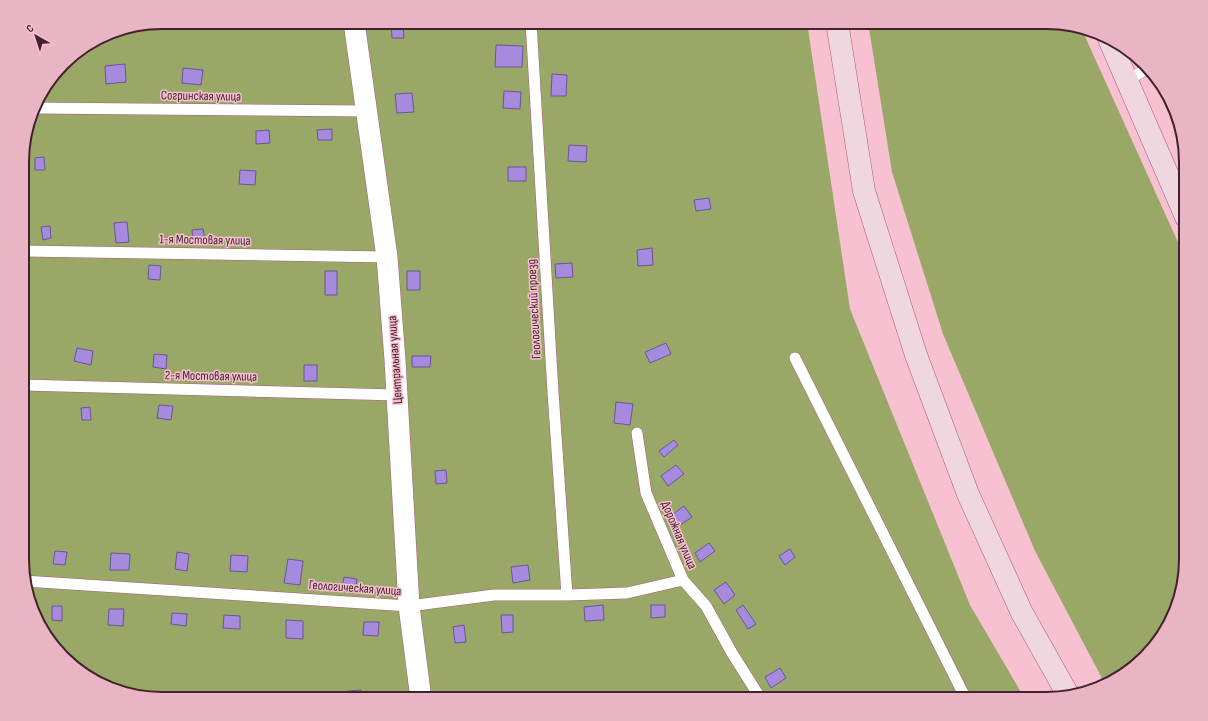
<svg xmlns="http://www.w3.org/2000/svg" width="1208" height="721" font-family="'Sofia Sans Condensed',sans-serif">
<rect width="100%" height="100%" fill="#f7c1d1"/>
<!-- green -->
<path fill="#9aa867" d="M162 22H807L850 309 970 605 1025 699H161L92 680 45 637 23 577V144L37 100 69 57 108 33Z
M868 22H1047L1083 32 1186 260V568L1167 629 1116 680 1105 684 1035 551 943 334 892 172Z
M1151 74 1163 84 1186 153Z"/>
<!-- building -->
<path fill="#a58add" stroke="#6b5498" d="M391 22H403L404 38H392Z
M496 45 523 46 522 67H495Z
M125 64 126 82 106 84 105 66Z
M183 68 203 70 201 85 182 83Z
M552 74 567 75 566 96H551Z
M504 91 521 92 520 109 503 108Z
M412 93 414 112 397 113 395 94Z
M332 129V140H318L317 130Z
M269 130 270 143 256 144V131Z
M569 145 587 146 586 162 568 161Z
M44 157 45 170H35V158Z
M508 167H526V181H508Z
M240 170 256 171 255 185 239 184Z
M709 198 711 209 696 211 694 200Z
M127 222 129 242 116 243 114 223Z
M50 226 51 238 43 240 41 227Z
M203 229 205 241 193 242 192 230Z
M652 248 653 265 638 266 637 250Z
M572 263 573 277 556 278 555 264Z
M149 265 161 266 160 280 148 279Z
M325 271H337V295H325Z
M407 271H420V290H407Z
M666 343 671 354 650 363 645 352Z
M77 348 93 351 91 365 74 361Z
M154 354 167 355 166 369 153 367Z
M412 356H431L430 367H412Z
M304 365H317V381H304Z
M616 402 633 404 630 425 614 423Z
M159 405 173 406 171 420 157 418Z
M90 407 91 420H82L81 408Z
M674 440 678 445 664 457 659 451Z
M676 465 684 474 668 486 661 476Z
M446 470 447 483 436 484 435 471Z
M684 506 692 517 676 528 669 517Z
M709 543 715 551 700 562 695 553Z
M790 549 795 557 785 565 779 556Z
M55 551 67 552 65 565 53 564Z
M177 552 189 554 187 571 175 569Z
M111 553 130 554 129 570H110Z
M231 555 248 556 247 572 230 571Z
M288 559 303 561 300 585 284 583Z
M528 565 530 580 513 583 511 567Z
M344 577 357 579 355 591 342 588Z
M726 582 735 595 724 604 714 590Z
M603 605 604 620 585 621 584 607Z
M651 605H665V617L651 618Z
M743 605 756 624 748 629 736 610Z
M52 606H62V621L52 620Z
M109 609H124L123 626 108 625Z
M172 613 187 614 186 626 171 624Z
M224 615 240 616V629L223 628Z
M501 615H513V632L502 633Z
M286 620 303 621V639L286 638Z
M364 622H379L378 636 363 635Z
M464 625 466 642 455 643 453 627Z
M780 668 786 678 771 688 765 677Z
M361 690 362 698 348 699V691Z"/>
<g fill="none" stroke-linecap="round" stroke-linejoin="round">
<!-- lane casing -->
<g stroke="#a95a76" stroke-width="12">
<path id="lane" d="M531 22 553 392 567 595
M1127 81 1146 69
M34 108 367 111
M23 251 387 257
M795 358 966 699
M23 385 397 395
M637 433 646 493 683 580 706 606 732 653 761 699
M24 581 409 606 494 595H567L627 593 683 580"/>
</g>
<!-- street casing -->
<g stroke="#a95a76" stroke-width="22">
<path id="street" d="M354 22 387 257 395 360 409 606 421 699"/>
</g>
<!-- secondary casing -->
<g stroke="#a95a76" stroke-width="23">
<path id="secondary" d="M837 22 864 191 916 355 968 494 1022 613 1068 695
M1109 39 1186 217"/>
</g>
<!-- lane -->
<use href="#lane" stroke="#fff" stroke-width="11"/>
<!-- street -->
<use href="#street" stroke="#fff" stroke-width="21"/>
<!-- secondary -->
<use href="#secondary" stroke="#efd6df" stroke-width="22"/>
</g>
<g text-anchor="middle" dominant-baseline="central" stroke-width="3" stroke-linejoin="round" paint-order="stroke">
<!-- street labels -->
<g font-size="13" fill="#43212d" stroke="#f7c1d1">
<text transform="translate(201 96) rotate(1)">Согринская улица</text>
<text transform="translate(205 240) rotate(1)">1-я Мостовая улица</text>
<text transform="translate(534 309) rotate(-93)">Геологический проезд</text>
<text transform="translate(395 360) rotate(-94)">Центральная улица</text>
<text transform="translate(211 376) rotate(1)">2-я Мостовая улица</text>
<text transform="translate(679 535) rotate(67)">Дорожная улица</text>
<text transform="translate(355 588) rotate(4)">Геологическая улица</text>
</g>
</g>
<!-- crop -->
<path d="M0 0H1208V721H0ZM162 29H1046A133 133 0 0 1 1179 162V559A133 133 0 0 1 1046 692H162A133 133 0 0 1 29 559V162A133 133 0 0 1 162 29Z" fill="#e9b4c4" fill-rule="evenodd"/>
<path fill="none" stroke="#43212d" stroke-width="2" d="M162 29H1046A133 133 0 0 1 1179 162V559A133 133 0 0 1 1046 692H162A133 133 0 0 1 29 559V162A133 133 0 0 1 162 29Z"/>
<!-- north arrow -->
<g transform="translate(36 36) rotate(321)" stroke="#f7c1d1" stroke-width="3" paint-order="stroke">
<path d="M0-3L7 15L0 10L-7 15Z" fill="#43212d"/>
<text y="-6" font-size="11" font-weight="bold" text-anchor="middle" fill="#43212d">С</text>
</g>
</svg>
